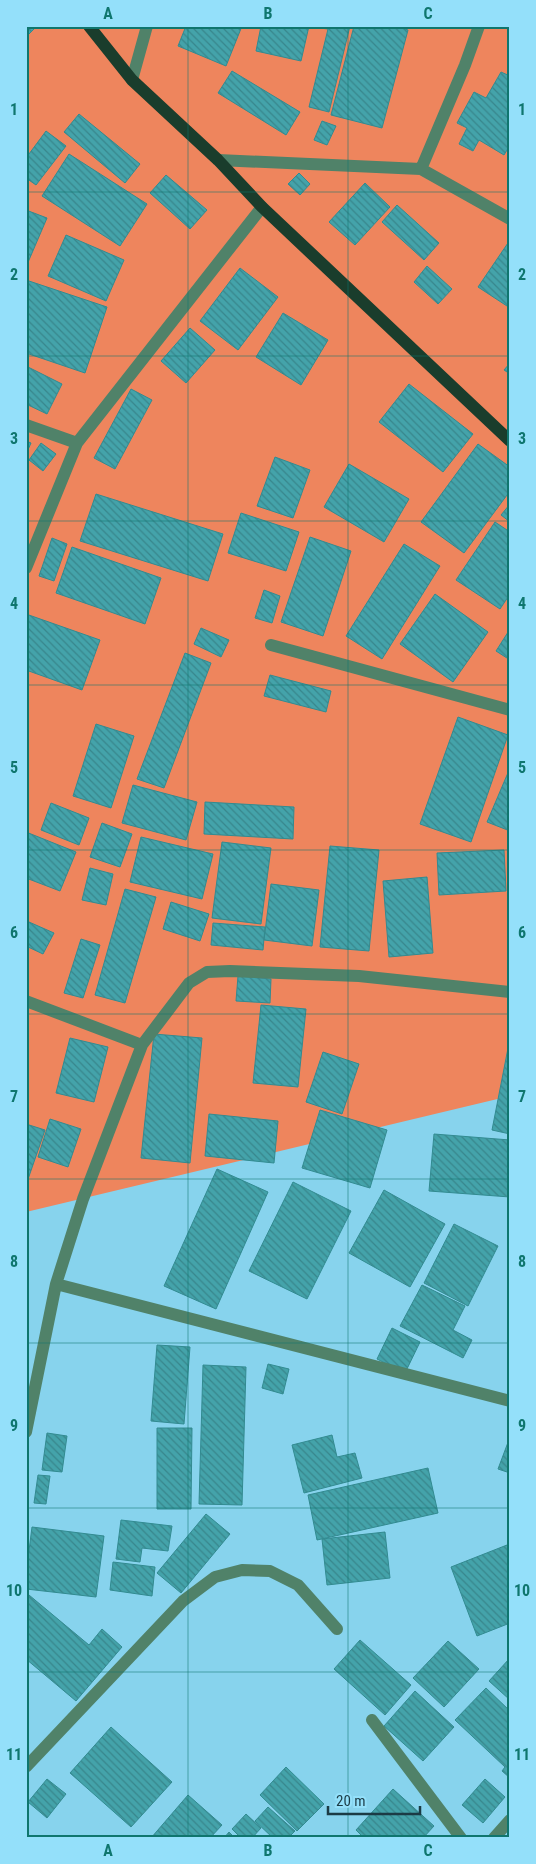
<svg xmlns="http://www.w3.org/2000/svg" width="536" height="1864" font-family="'Roboto Condensed',sans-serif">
<defs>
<pattern id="building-back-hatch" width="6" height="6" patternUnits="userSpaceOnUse" patternTransform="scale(1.25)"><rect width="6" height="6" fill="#44a3aa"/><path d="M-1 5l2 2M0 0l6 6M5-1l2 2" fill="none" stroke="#38868c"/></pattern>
</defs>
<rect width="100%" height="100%" fill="#87d3ed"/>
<!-- grass -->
<path fill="#ee855d" d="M26 26H510V1096L26 1212Z"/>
<!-- building -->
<path fill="url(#building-back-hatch)" stroke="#328b91" d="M26 26H37L26 37Z
M186 26H242L226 66 178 46Z
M261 26H309L301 61 256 51Z
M321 26H350L329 112 309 107 328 29 320 28Z
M354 26H395L408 30 382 128 331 115Z
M232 71 300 112 286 135 218 93Z
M501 72 510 76V145L504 155 479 140 473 151 459 144 467 128 457 123 474 92 486 98Z
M79 114 140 164 125 183 64 132Z
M322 121 336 126 327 145 314 140Z
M46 131 66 146 36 185 26 178V158Z
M69 154 147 204 120 246 42 196Z
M299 173 310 184 300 195 288 184Z
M166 175 207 210 190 229 150 193Z
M365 183 390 207 355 245 329 222Z
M397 205 439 243 424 260 382 222Z
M26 210 47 218 26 267Z
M66 235 124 260 106 301 48 276Z
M510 240V308L478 287Z
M427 266 452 289 438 304 414 282Z
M240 268 278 297 238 350 200 321Z
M26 280 107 307 85 373 26 353Z
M283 313 328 340 301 385 256 357Z
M190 328 215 350 186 383 161 361Z
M510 363V374L504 370Z
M26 366 62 384 47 414 26 404Z
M409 384 473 434 443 472 379 422Z
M131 389 152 400 115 469 94 458Z
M26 441 31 443 26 454Z
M41 443 56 454 43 471 29 460Z
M478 444 510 467V491L464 553 421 522Z
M275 457 310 470 293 518 257 506Z
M349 464 409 499 384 542 324 507Z
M96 494 223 534 208 581 80 541Z
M510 504V522L501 515Z
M241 513 299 532 286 571 228 553Z
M495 522 510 532V594L500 609 456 580Z
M310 537 351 551 323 636 281 622Z
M52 538 67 544 54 581 39 576Z
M404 544 440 566 382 659 346 636Z
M72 547 161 578 145 624 56 593Z
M264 590 280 596 272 623 255 618Z
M435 594 488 632 453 682 400 644Z
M26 614 100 640 82 690 26 670Z
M201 628 229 640 221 657 194 644Z
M510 629V660L496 651Z
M185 653 211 663 164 788 137 779Z
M270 675 331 691 326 712 264 696Z
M458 717 508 735 471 842 420 824Z
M96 724 134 736 111 808 73 796Z
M510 768V831L487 822Z
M133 785 197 802 186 840 122 823Z
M205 802 294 807 293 839 204 834Z
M51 803 89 818 79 845 41 830Z
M102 823 132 834 120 867 90 857Z
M26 832 76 852 60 891 26 878Z
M141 837 213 854 202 899 130 882Z
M222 842 271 848 261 924 212 918Z
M330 846 379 850 369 951 320 947Z
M504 850 506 891 439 895 437 853Z
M90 868 113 874 106 905 82 900Z
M427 877 433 953 389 957 383 881Z
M271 884 319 890 312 946 264 940Z
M125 889 156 897 125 1003 95 995Z
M171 902 209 914 200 941 163 929Z
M29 922 54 933 43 954 26 946V928Z
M213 923 265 927 263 950 211 945Z
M81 939 100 945 83 998 64 993Z
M238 976 271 979 270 1003 236 1001Z
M261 1005 306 1009 298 1087 253 1083Z
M154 1034 202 1038 190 1163 141 1158Z
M70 1038 108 1047 94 1102 56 1093Z
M510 1038V1134L492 1130Z
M323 1052 359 1064 342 1114 306 1102Z
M320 1110 387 1130 370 1188 302 1168Z
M209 1114 278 1121 274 1163 205 1156Z
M50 1119 81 1129 68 1167 38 1157Z
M26 1124 45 1130 26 1185Z
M434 1134 510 1140V1197L429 1191Z
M217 1169 268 1192 216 1309 164 1286Z
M293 1182 351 1211 307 1299 249 1271Z
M384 1190 445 1224 410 1287 349 1253Z
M454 1224 498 1246 468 1306 424 1283Z
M422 1285 465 1306 453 1330 472 1340 463 1358 400 1326Z
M392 1328 420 1342 405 1373 377 1359Z
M157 1345 190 1347 184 1424 151 1421Z
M268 1364 289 1369 283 1394 262 1388Z
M203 1365 246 1367 242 1505 199 1504Z
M157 1428H192L191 1509H157Z
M47 1433 67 1436 62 1472 42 1470Z
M332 1435 337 1457 355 1453 362 1478 304 1493 292 1445Z
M510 1437V1473L498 1469Z
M428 1468 438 1513 317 1540 308 1495Z
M38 1475 50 1476 46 1504 34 1503Z
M206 1514 230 1534 181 1593 157 1573Z
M121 1520 172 1526 168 1551 142 1548 140 1562 116 1559Z
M32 1527 104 1536 96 1597 26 1589V1574Z
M385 1532 390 1578 327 1585 322 1539Z
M507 1545 510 1552V1623L477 1636 451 1567Z
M113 1562 155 1567 152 1596 110 1590Z
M29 1595 89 1645 102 1629 122 1647 76 1701 26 1659V1599Z
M360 1640 411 1685 385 1715 334 1669Z
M448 1641 479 1669 444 1707 413 1678Z
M509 1659H510V1700L489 1681Z
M486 1688 510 1711V1778L502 1771 505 1767 455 1720Z
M415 1691 454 1727 423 1761 384 1726Z
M111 1727 172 1782 131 1827 70 1773Z
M286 1767 324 1804 297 1831 260 1795Z
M47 1779 66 1794 47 1818 28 1802Z
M485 1779 505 1797 483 1823 462 1805Z
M393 1789 434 1826 423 1838H364L356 1830Z
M188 1795 222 1825 210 1838H151Z
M268 1807 295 1831 288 1838H273L255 1821Z
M246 1814 261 1828 252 1838H241L232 1829Z
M229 1832 235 1838H224Z"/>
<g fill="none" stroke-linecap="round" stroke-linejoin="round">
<!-- minor -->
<path stroke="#508269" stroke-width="12" d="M132 80 147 26
M218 160 421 169 510 219
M421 169 465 65 479 26
M26 425 77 443
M26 568 77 443 262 207
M271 645 510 710
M26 1001 142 1045 83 1199 56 1284 26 1432
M142 1045 189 983 207 972 230 971 359 976 510 992
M56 1284 510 1401
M372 1720 461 1838
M26 1767 183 1601 215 1577 242 1570 270 1571 298 1585 337 1629
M494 1838 510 1820"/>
<!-- major -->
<path stroke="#1a3d2c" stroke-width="12" d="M89 26 132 80 218 160 262 207 510 441"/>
</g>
<!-- grid -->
<path fill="none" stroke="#0f766e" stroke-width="1" stroke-opacity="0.55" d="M188 26V1838M348 26V1838M26 192H510M26 356H510M26 521H510M26 685H510M26 850H510M26 1014H510M26 1179H510M26 1343H510M26 1508H510M26 1672H510"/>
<!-- border -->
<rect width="536" height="1864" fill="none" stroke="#94e0fa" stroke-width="55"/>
<!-- scale -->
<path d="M328 1806v8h92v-8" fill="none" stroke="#1b3b45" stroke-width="2.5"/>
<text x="336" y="1806" font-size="15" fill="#1b3b45" stroke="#94e0fa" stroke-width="4" paint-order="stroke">20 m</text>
<rect x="28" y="28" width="480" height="1808" fill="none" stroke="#0f766e" stroke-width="2"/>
<g font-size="16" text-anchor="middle" font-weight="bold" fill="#0f766e">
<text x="108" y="19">A</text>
<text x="268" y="19">B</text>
<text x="428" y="19">C</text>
<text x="14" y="115">1</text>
<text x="522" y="115">1</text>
<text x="14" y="280">2</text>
<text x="522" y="280">2</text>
<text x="14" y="444">3</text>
<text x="522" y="444">3</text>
<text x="14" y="609">4</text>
<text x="522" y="609">4</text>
<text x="14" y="773">5</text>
<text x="522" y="773">5</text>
<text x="14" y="938">6</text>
<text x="522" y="938">6</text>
<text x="14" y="1102">7</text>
<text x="522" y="1102">7</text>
<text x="14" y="1267">8</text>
<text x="522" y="1267">8</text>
<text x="14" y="1431">9</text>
<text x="522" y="1431">9</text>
<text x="14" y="1596">10</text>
<text x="522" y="1596">10</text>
<text x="14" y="1760">11</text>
<text x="522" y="1760">11</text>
<text x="108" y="1856">A</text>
<text x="268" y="1856">B</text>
<text x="428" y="1856">C</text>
</g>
</svg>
